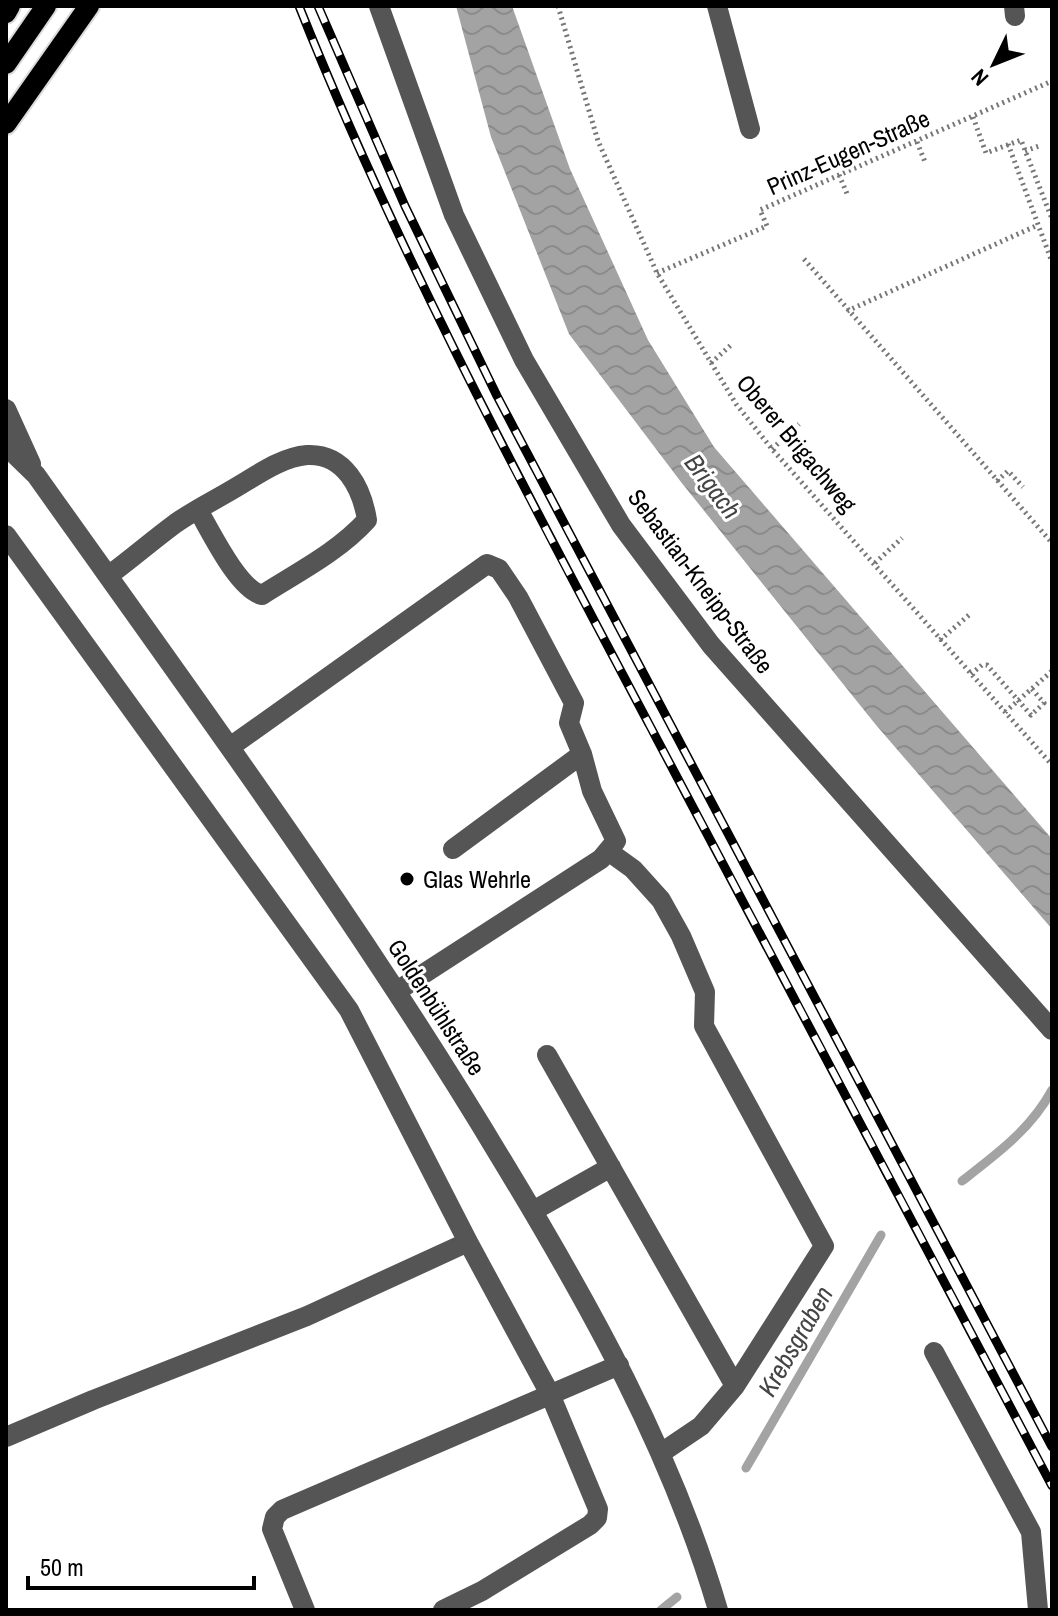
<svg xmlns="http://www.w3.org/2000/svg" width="1058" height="1616" font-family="'Archivo Narrow',sans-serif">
<defs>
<pattern id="water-waves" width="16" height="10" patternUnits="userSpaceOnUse" patternTransform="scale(2)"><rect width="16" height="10" fill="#a3a3a3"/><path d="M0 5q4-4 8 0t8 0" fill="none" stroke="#8b8b8b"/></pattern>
</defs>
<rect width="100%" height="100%" fill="#fff"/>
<!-- water -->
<path fill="url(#water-waves)" d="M456 6H512L570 169 648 340 714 447 1052 839V929L876 725 681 482 569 334 491 137Z"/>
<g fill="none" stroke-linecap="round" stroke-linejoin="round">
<!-- stream -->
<path stroke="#a3a3a3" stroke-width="9" d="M962 1181C997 1154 1031 1129 1052 1090
M746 1468 881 1235
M661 1610 677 1597"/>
<!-- major casing -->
<g stroke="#dbdbdb" stroke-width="24">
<path id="major" d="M6 13 10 6
M6 64 46 6
M6 124 89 6"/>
</g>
<!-- path -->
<path stroke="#777" stroke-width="5" stroke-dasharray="2 4" stroke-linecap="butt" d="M558 6 598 141 657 273 736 404 772 449 1052 765
M973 117 986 153 1021 140 1052 219
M917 142 925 162
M1008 144 1052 262
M1025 151 1039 146
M839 175 848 196
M804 259 1052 543
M657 273 767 226 760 210 1052 81
M847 311 1038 225
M711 363 731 345
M772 449 799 424
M997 481 1008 471 1023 487
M875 563 902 538
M940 640 969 615
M971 674 982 665H987L1031 715 1044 703 1032 689
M1005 712 1052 671"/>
<!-- minor -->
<path stroke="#555" stroke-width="20" d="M379 6 454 215 524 360 621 525 711 645 1052 1030
M717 6 750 129
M1014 6 1015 16
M6 409 31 464
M6 446 36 475C196 700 360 923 502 1160 588 1302 671 1449 718 1610
M6 535 349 1010 468 1242 550 1394 598 1509 597 1518 590 1525 482 1591 443 1610
M108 576C131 559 153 540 176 523 196 509 219 498 240 485 260 473 283 457 307 455 345 453 362 489 367 520 338 552 298 572 262 595 238 589 211 532 198 510
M230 747 487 564 499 569 518 597 574 703 569 723 582 754 592 791 616 841 601 859 397 991
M453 849 582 754
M608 851 633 869 661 900 681 936 705 992 704 1026 824 1246 735 1386 701 1426 661 1453
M547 1055 735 1386
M533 1211 611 1167
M934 1352 1031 1532 1038 1610
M6 1437 93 1400 307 1316 468 1242
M305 1610 272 1529 275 1517 282 1510 619 1365"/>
<!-- major -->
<use href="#major" stroke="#000" stroke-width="20"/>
<!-- rail casing -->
<g stroke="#000" stroke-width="9">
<path id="rail" d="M299 6C398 254 525 490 650 726 784 979 918 1232 1052 1486
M318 6 405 206 497 396 1052 1447"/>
</g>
<!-- rail -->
<use href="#rail" stroke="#fff" stroke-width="6" stroke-dasharray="18" stroke-linecap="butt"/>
</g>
<!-- markers -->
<circle fill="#000" stroke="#fff" stroke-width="3" cx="407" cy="879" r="8"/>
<g text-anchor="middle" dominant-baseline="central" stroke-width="6" stroke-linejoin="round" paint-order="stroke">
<!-- street labels -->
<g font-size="24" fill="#000" stroke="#fff">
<text transform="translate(848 152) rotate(-24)">Prinz-Eugen-Straße</text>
<text transform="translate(797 443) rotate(50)">Oberer Brigachweg</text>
<text transform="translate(701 581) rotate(53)">Sebastian-Kneipp-Straße</text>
<text transform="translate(437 1007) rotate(57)">Goldenbühlstraße</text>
</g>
<!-- poi labels -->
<g font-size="24" fill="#000" stroke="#fff" text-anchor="start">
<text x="423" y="879">Glas Wehrle</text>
</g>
<!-- water labels -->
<g font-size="26" font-style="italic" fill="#444" stroke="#fff">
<text transform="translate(713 486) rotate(53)">Brigach</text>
<text transform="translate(795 1341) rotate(-60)">Krebsgraben</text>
</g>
</g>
<!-- border -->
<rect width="1058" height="1616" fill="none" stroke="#000000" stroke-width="16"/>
<!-- north arrow -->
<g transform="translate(994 64) rotate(227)" stroke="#ffffff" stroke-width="6" paint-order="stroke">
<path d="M0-6L14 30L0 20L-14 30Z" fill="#000000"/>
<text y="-12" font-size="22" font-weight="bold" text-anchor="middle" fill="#000000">N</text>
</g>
<!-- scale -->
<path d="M28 1576v12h226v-12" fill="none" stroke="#000000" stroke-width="4"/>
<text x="40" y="1576" font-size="24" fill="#000000" stroke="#ffffff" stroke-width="6" paint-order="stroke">50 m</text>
</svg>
